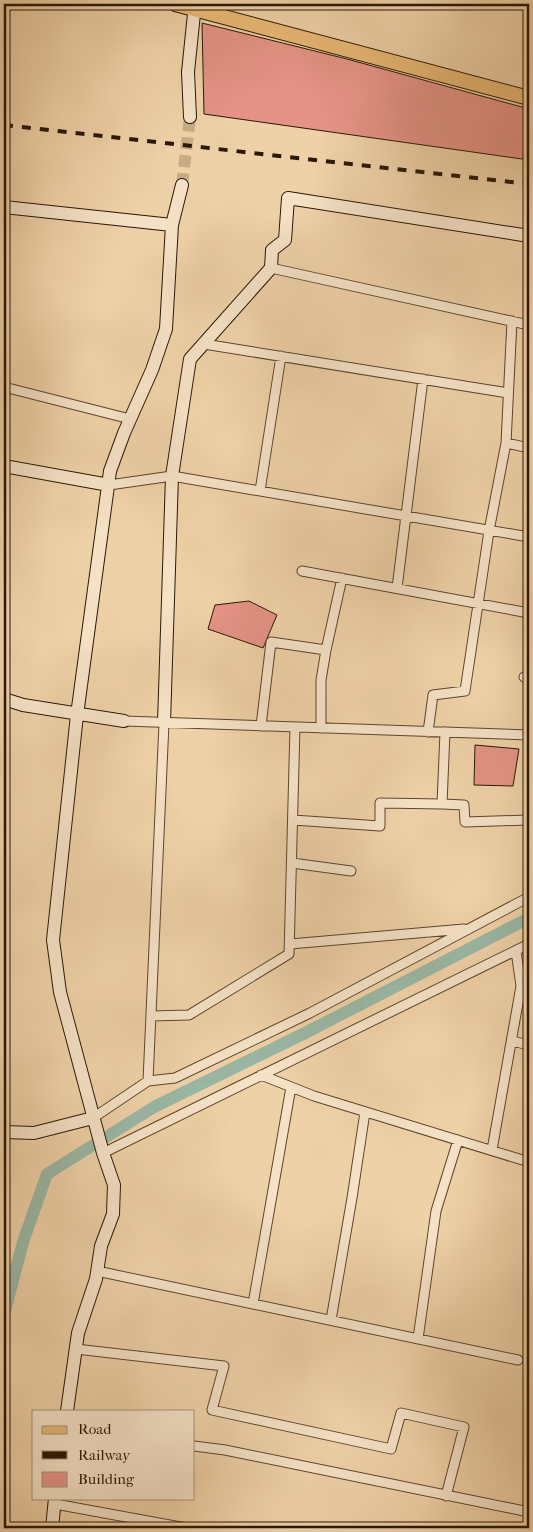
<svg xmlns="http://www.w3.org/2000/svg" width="533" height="1532" font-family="'IM FELL French Canon',serif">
<rect width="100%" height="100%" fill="#efd1a7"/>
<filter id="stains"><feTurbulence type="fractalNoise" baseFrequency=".004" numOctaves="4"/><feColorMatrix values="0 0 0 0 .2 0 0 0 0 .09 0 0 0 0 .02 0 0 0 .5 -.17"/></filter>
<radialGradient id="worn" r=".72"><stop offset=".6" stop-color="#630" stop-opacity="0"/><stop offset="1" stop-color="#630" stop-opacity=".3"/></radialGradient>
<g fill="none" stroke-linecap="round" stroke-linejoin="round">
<!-- canal -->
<path stroke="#9ab7a5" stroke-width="12" d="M4 1315 23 1242 47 1174 154 1107 305 1033 529 918"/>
</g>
<!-- building -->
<path fill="#e59386" stroke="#2a1804" d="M202 23 347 59 529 109V160L204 114Z
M249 601 277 615 263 648 208 629 215 605Z
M475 745 519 749 513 786 474 785Z"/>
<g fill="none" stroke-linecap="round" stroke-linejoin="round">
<!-- secondary-tunnel -->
<path stroke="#c8ac86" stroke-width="12" stroke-dasharray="12 6" stroke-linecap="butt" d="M182 185 190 117"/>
<!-- street casing -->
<g stroke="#5b462d" stroke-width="11">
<path id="street" d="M271 268 529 325
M204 344 508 393
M4 387 130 419
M506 443 512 321
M109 485 172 476 529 537
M260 491 281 356
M302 571 529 613
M397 588 423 379
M524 677 529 678
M124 721 529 735
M261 726 271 642 326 650 342 578
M321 728V680L326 650
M428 732 433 695 465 691 489 531 506 443 529 448
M442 804 464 805 465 822 529 820
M293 820 380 826V803L442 804 445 732
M292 863 351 871
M290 944 464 929
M151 1016 189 1015 289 954 295 727
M512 1041 529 1045
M261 1075 314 1096 529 1162
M148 1081 175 1078 310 1013 529 897
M93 1118 148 1081 164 723
M492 1150 521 986 516 951
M103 1153 529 944
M97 1271 518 1360
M253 1304 291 1087
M331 1320 352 1198 365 1112
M418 1339 436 1211 458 1140
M76 1349 224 1366 212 1410 391 1449 401 1413 464 1427 446 1496
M194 1446 225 1450 529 1512
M55 1504 186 1528"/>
</g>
<!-- secondary casing -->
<g stroke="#2a1804" stroke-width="14">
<path id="secondary" d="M190 117 188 72 195 4
M4 207 172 225
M4 466 109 485
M4 699 23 705 124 721
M164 723 172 476 190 359 271 268 272 250 285 240 288 198 529 236
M4 1132 34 1133 93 1118
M67 1411 78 1333 96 1279 101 1246 113 1214 114 1185 103 1153 60 992 53 940 77 715 110 471 124 433 152 370 166 329 172 225 182 185
M52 1528 55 1498"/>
</g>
<!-- primary casing -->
<g stroke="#2a1804" stroke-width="16">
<path id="primary" d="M175 4 529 98"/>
</g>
<!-- street -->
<use href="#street" stroke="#f5e1c6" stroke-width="9"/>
<!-- secondary -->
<use href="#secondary" stroke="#f5e1c6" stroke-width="12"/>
<!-- primary -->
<use href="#primary" stroke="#e8b874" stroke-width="14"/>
<!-- rail -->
<path stroke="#2a1804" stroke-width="4" stroke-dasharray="9 9" stroke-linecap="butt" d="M4 125 529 184"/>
</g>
<!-- margin -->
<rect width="533" height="1532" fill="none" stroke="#efd1a7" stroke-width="20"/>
<rect x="5" y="5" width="523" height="1522" fill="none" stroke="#2a1804" stroke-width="2.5"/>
<rect x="10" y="10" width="513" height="1512" fill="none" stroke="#2a1804"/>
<!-- legend -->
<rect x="32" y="1410" width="162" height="90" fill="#f5e1c6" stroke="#a49178"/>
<rect x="42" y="1426" width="25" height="8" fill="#e8b874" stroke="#a49178"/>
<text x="78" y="1434" font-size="15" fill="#2a1804">Road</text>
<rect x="42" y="1451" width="25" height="8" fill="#2a1804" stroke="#a49178"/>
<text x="78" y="1460" font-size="15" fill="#2a1804">Railway</text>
<rect x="42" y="1472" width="25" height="15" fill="#e59386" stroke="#a49178"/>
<text x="78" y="1484" font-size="15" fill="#2a1804">Building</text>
<rect width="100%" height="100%" filter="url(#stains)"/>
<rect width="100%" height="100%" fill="url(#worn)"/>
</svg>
